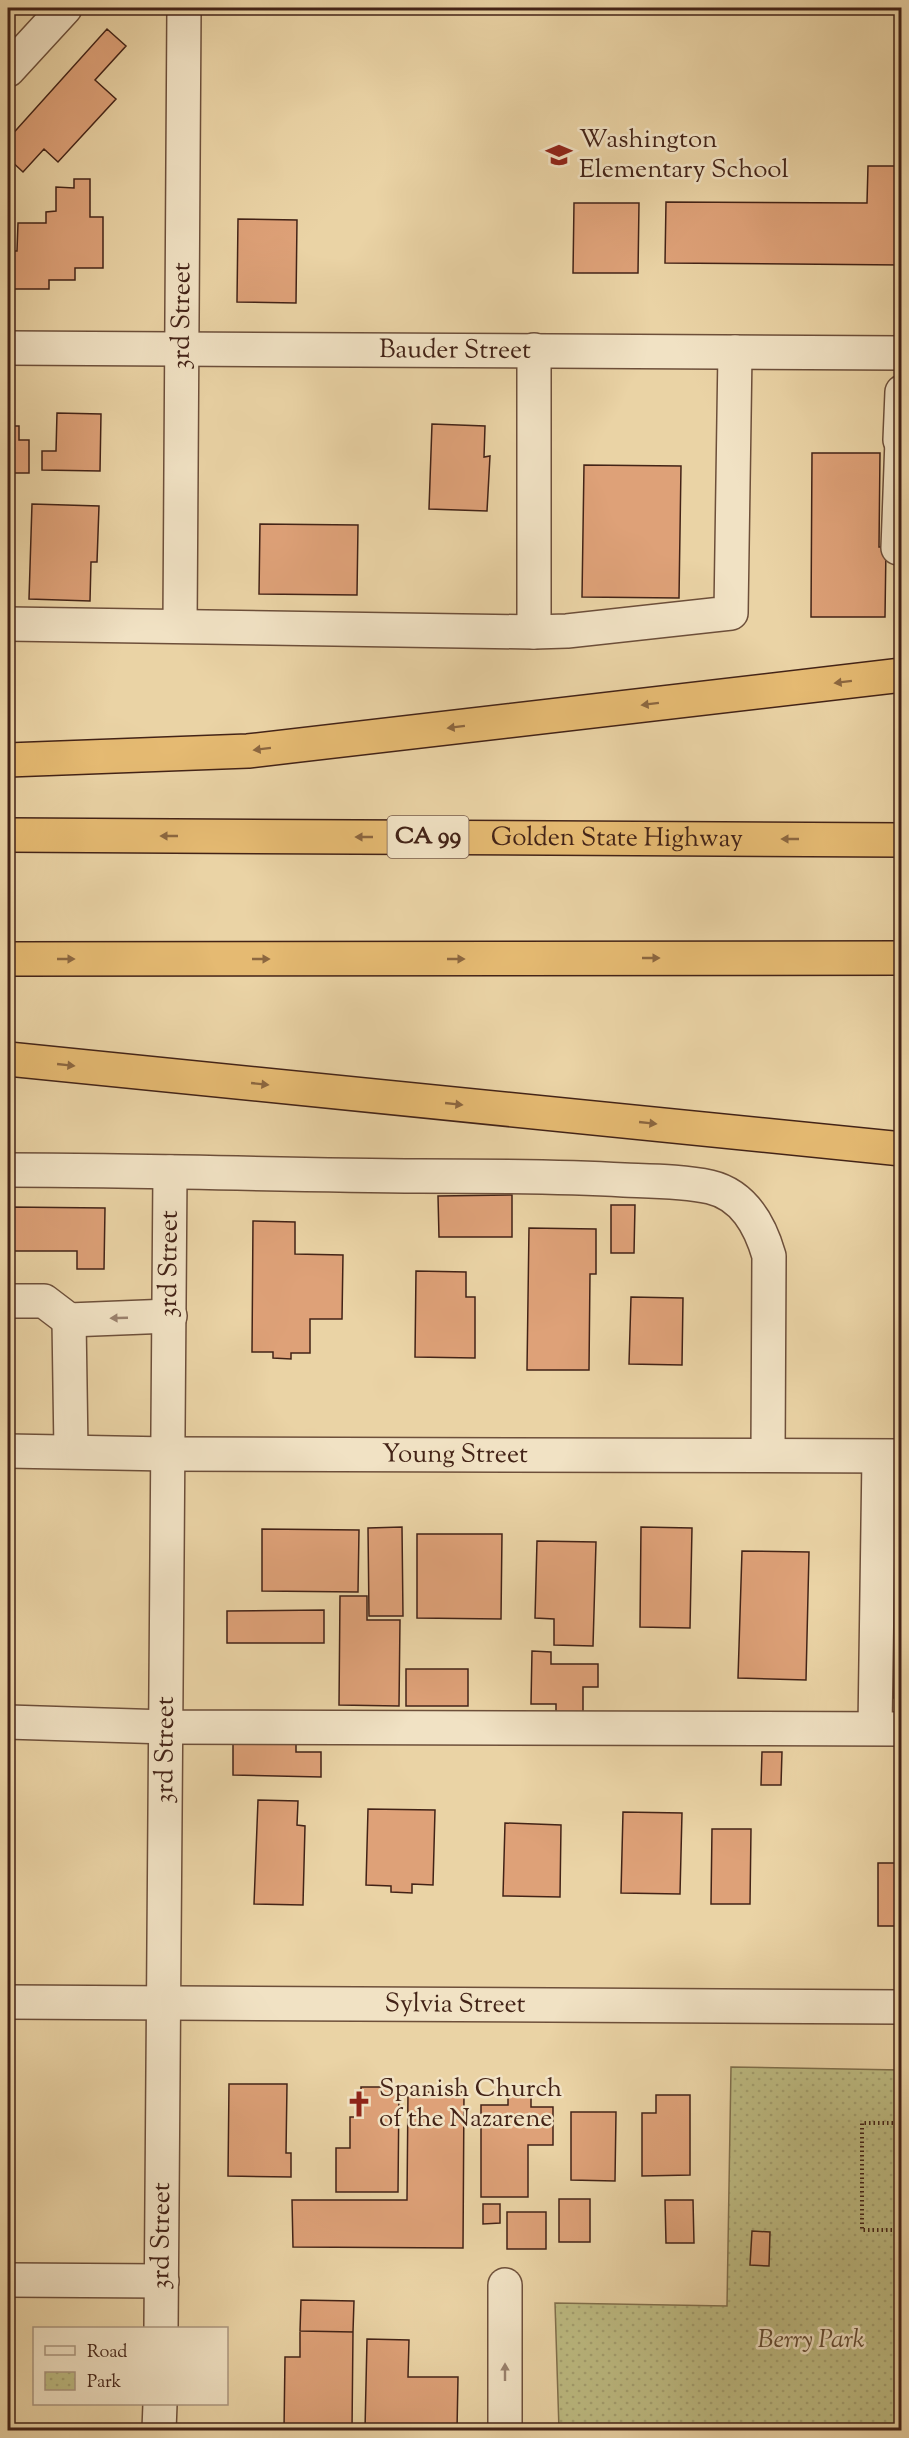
<svg xmlns="http://www.w3.org/2000/svg" width="909" height="2438" font-family="'Sorts Mill Goudy',serif">
<defs>
<pattern id="park-dots" width="8" height="8" patternUnits="userSpaceOnUse" patternTransform="scale(1.5)"><rect width="8" height="8" fill="#bdbb82"/><path d="M2 2h.1M6 6h.1" fill="none" stroke="#a4a070" stroke-width="1.8" stroke-linecap="round"/></pattern>
</defs>
<rect width="100%" height="100%" fill="#ead3a5"/>
<filter id="stains"><feTurbulence type="fractalNoise" baseFrequency=".00333" numOctaves="4"/><feColorMatrix values="0 0 0 0 .2 0 0 0 0 .09 0 0 0 0 .02 0 0 0 .5 -.17"/></filter>
<radialGradient id="worn" r=".72"><stop offset=".6" stop-color="#630" stop-opacity="0"/><stop offset="1" stop-color="#630" stop-opacity=".3"/></radialGradient>
<!-- park -->
<path fill="url(#park-dots)" stroke="#806f4c" stroke-width="1.5" d="M731 2067 901 2070V2430H559L555 2303 727 2306Z"/>
<!-- building -->
<path fill="#dea178" stroke="#432317" stroke-width="1.5" d="M107 29 126 46 95 80 116 99 58 162 44 149 23 172 8 158V139Z
M897 151H902V265L665 263 666 202 867 203 868 166H897Z
M74 179H90V217H103V268H75V280H49V289H13V251H17L18 223H46V212L56 211V187L74 188Z
M574 203H639L638 273H573Z
M238 219 297 220 296 303 237 302Z
M57 413 101 414 100 471 42 470V451H56Z
M432 424 485 426 484 457 490 456 487 511 429 509Z
M8 426H19V440H29V473H8Z
M812 453H880L879 547H886L885 617H811Z
M584 465 681 466 679 598 582 597Z
M32 504 99 506 97 562H91L90 601 29 599Z
M260 524 358 525 357 595 259 594Z
M512 1195V1237H439L438 1196Z
M611 1205H635L634 1253H611Z
M8 1207 105 1208 104 1269H77V1251H8Z
M253 1221 295 1222V1254L343 1255 342 1319H310V1353H291V1359L273 1358V1352H252Z
M529 1228 596 1229V1274H590L589 1370H527Z
M416 1271 466 1272V1297H475V1358L415 1357Z
M631 1297 683 1298 682 1365 629 1364Z
M894 1519H902V1698H893Z
M402 1527 403 1616H369L368 1528Z
M641 1527 692 1528 690 1628 640 1627Z
M262 1529 359 1530 358 1592 262 1591Z
M417 1534H502L501 1619 417 1618Z
M537 1541 596 1542 593 1646 554 1645V1619L535 1618Z
M742 1551 809 1552 806 1680 738 1678Z
M340 1596H367V1620H400L399 1706 339 1705Z
M324 1610V1643H227V1611Z
M532 1651 551 1652V1664H598V1687H583V1712H556V1704H531Z
M406 1669H468V1706H406Z
M233 1742 296 1743V1752H321V1777L233 1775Z
M762 1752H782L781 1785H761Z
M258 1800 298 1801 297 1825 305 1826 303 1905 254 1904Z
M368 1809 435 1810 433 1885 412 1884V1893L391 1892V1886L366 1885Z
M623 1812 682 1813 680 1894 621 1893Z
M505 1823 561 1825 560 1897 503 1896Z
M712 1829H751L750 1904H711Z
M878 1863H902V1926H878Z
M229 2084H287L286 2153H291V2177L228 2176Z
M361 2087H399L398 2192H336V2148H350V2117H361Z
M408 2092H464L463 2248 293 2247 292 2200H407Z
M531 2093V2107H553V2145H528V2197H481V2105H508V2094Z
M656 2095H690V2175L642 2176V2113H656Z
M571 2112H616L615 2181 571 2180Z
M559 2199H590V2242H559Z
M665 2200H693L694 2243H666Z
M483 2204H500V2223L483 2224Z
M507 2212H546V2249H507Z
M752 2231 770 2232 769 2266 750 2265Z
M301 2300 354 2301 353 2332 300 2331Z
M300 2331 353 2332 352 2430H284L285 2357H300Z
M367 2339 409 2340 408 2377H458L457 2430H365Z"/>
<g fill="none" stroke-linecap="round" stroke-linejoin="round">
<!-- minor casing -->
<g stroke="#6d4f3a" stroke-width="36">
<g id="minor">
<path d="M8 70 65 8"/>
<path id="s1" d="M8 348 902 353"/>
<path d="M900 440 902 392"/>
<path d="M902 440 898 548H902"/>
<path d="M8 624 534 632V350"/>
<path id="s2" d="M180 625 184 8"/>
<path d="M534 632 567 631 731 613 735 352"/>
<path d="M8 1170C145 1170 283 1175 420 1176 488 1176 556 1176 624 1180 651 1181 684 1181 710 1187 744 1195 760 1225 769 1256L768 1455"/>
<path d="M8 1301H44L69 1320 170 1316"/>
<path d="M69 1320 71 1451"/>
<path id="s3" d="M8 1451 168 1454 902 1456"/>
<path d="M8 1722 167 1727 902 1729"/>
<path d="M875 1728 879 1457"/>
<path id="s4" d="M8 2002 902 2007"/>
<path d="M8 2280 162 2281"/>
<path d="M505 2285V2430"/>
<path id="s5" d="M161 2328 170 1172"/>
<path d="M159 2430 160 2404"/>
</g>
</g>
<!-- highway casing -->
<g stroke="#432317" stroke-width="36">
<g id="highway">
<path d="M8 760 248 751 902 675"/>
<path id="s6" d="M8 835 902 840"/>
<path d="M8 959 902 958"/>
<path d="M8 1059 902 1149"/>
</g>
</g>
<!-- path -->
<path stroke="#432317" stroke-width="4" stroke-dasharray="1.5 3" stroke-linecap="butt" d="M902 2123H862V2230H902"/>
<!-- minor -->
<use href="#minor" stroke="#f1e2c4" stroke-width="33"/>
<!-- highway -->
<use href="#highway" stroke="#e5ba72" stroke-width="33"/>
</g>
<!-- one-way arrows -->
<defs><path id="oneway-solid" d="M-6-.8H1V-3.2L6.5 0L1 3.2V.8H-6Z" transform="scale(1.5)"/></defs>
<g fill="#8c6740">
<use href="#oneway-solid" transform="translate(843 682) rotate(173)"/>
<use href="#oneway-solid" transform="translate(650 704) rotate(173)"/>
<use href="#oneway-solid" transform="translate(456 727) rotate(173)"/>
<use href="#oneway-solid" transform="translate(262 749) rotate(173)"/>
<use href="#oneway-solid" transform="translate(169 836) rotate(-180)"/>
<use href="#oneway-solid" transform="translate(364 837) rotate(-180)"/>
<use href="#oneway-solid" transform="translate(790 839) rotate(-180)"/>
<use href="#oneway-solid" transform="translate(651 958)"/>
<use href="#oneway-solid" transform="translate(66 959)"/>
<use href="#oneway-solid" transform="translate(261 959)"/>
<use href="#oneway-solid" transform="translate(456 959)"/>
<use href="#oneway-solid" transform="translate(66 1065) rotate(6)"/>
<use href="#oneway-solid" transform="translate(260 1084) rotate(6)"/>
<use href="#oneway-solid" transform="translate(454 1104) rotate(6)"/>
<use href="#oneway-solid" transform="translate(648 1123) rotate(6)"/>
</g>
<g fill="#9a826e">
<use href="#oneway-solid" transform="translate(119 1318) rotate(178)"/>
<use href="#oneway-solid" transform="translate(505 2372) rotate(-90)"/>
</g>
<!-- icons -->
<defs>
<g id="school-bare" transform="scale(2.07)"><path d="M0-5L7-2L0 1L-7-2ZM-4 1L0 2.5L4 1V4Q0 6-4 4Z" fill="#8f2418" stroke="#f1e2c4" stroke-width="2.5" paint-order="stroke"/></g>
<g id="church-bare" transform="scale(2.07)"><path d="M-1.2-6h2.4v3.5h3.3v2.4h-3.3V6h-2.4V-.1h-3.3v-2.4h3.3Z" fill="#8f2418" stroke="#f1e2c4" stroke-width="2.5" paint-order="stroke"/></g>
</defs>
<g fill-rule="evenodd">
<use href="#school-bare" x="559" y="155"/>
<use href="#church-bare" x="359" y="2104"/>
</g>
<g text-anchor="middle" dominant-baseline="central" stroke-width="5" stroke-linejoin="round" paint-order="stroke">
<!-- shield labels -->
<rect fill="#f1e2c4" stroke="#775c4b" stroke-width="1.5" x="387.5" y="816" width="81" height="42" rx="4.5"/>
<g font-size="24" font-weight="bold" fill="#432317">
<text x="428" y="837">CA 99</text>
</g>
<!-- poi labels -->
<g font-size="26" fill="#432317" stroke="#f1e2c4" text-anchor="start">
<text x="579" y="140">Washington<tspan x="579" dy="30">Elementary School</tspan></text>
<text x="379" y="2089">Spanish Church<tspan x="379" dy="30">of the Nazarene</tspan></text>
</g>
<!-- street labels -->
<g font-size="26" fill="#432317" stroke="#f1e2c4">
<text stroke="none"><textPath href="#s2" startOffset="309">3rd Street</textPath></text>
<text stroke="none"><textPath href="#s1" startOffset="447">Bauder Street</textPath></text>
<text stroke="none"><textPath href="#s6" startOffset="609">Golden State Highway</textPath></text>
<text stroke="none"><textPath href="#s5" startOffset="1064">3rd Street</textPath></text>
<text stroke="none"><textPath href="#s3" startOffset="447">Young Street</textPath></text>
<text stroke="none"><textPath href="#s5" startOffset="578">3rd Street</textPath></text>
<text stroke="none"><textPath href="#s4" startOffset="447">Sylvia Street</textPath></text>
<text stroke="none"><textPath href="#s5" startOffset="92">3rd Street</textPath></text>
</g>
<!-- park labels -->
<g font-size="26" font-style="italic" fill="#624932" stroke="#f1e2c4">
<text x="811" y="2340">Berry Park</text>
</g>
</g>
<!-- margin -->
<rect width="909" height="2438" fill="none" stroke="#ead3a5" stroke-width="30"/>
<rect x="9" y="9" width="891" height="2420" fill="none" stroke="#432317" stroke-width="3"/>
<rect x="15" y="15" width="879" height="2408" fill="none" stroke="#432317" stroke-width="1.5"/>
<!-- legend -->
<rect x="33" y="2327" width="195" height="78" fill="#f1e2c4" stroke="#ab967f" stroke-width="1.5"/>
<rect x="45" y="2346" width="30" height="9" fill="#f1e2c4" stroke="#ab967f" stroke-width="1.5"/>
<text x="87" y="2357" font-size="18" fill="#432317">Road</text>
<rect x="45" y="2372" width="30" height="18" fill="url(#park-dots)" stroke="#ab967f" stroke-width="1.5"/>
<text x="87" y="2387" font-size="18" fill="#432317">Park</text>
<rect width="100%" height="100%" filter="url(#stains)"/>
<rect width="100%" height="100%" fill="url(#worn)"/>
</svg>
